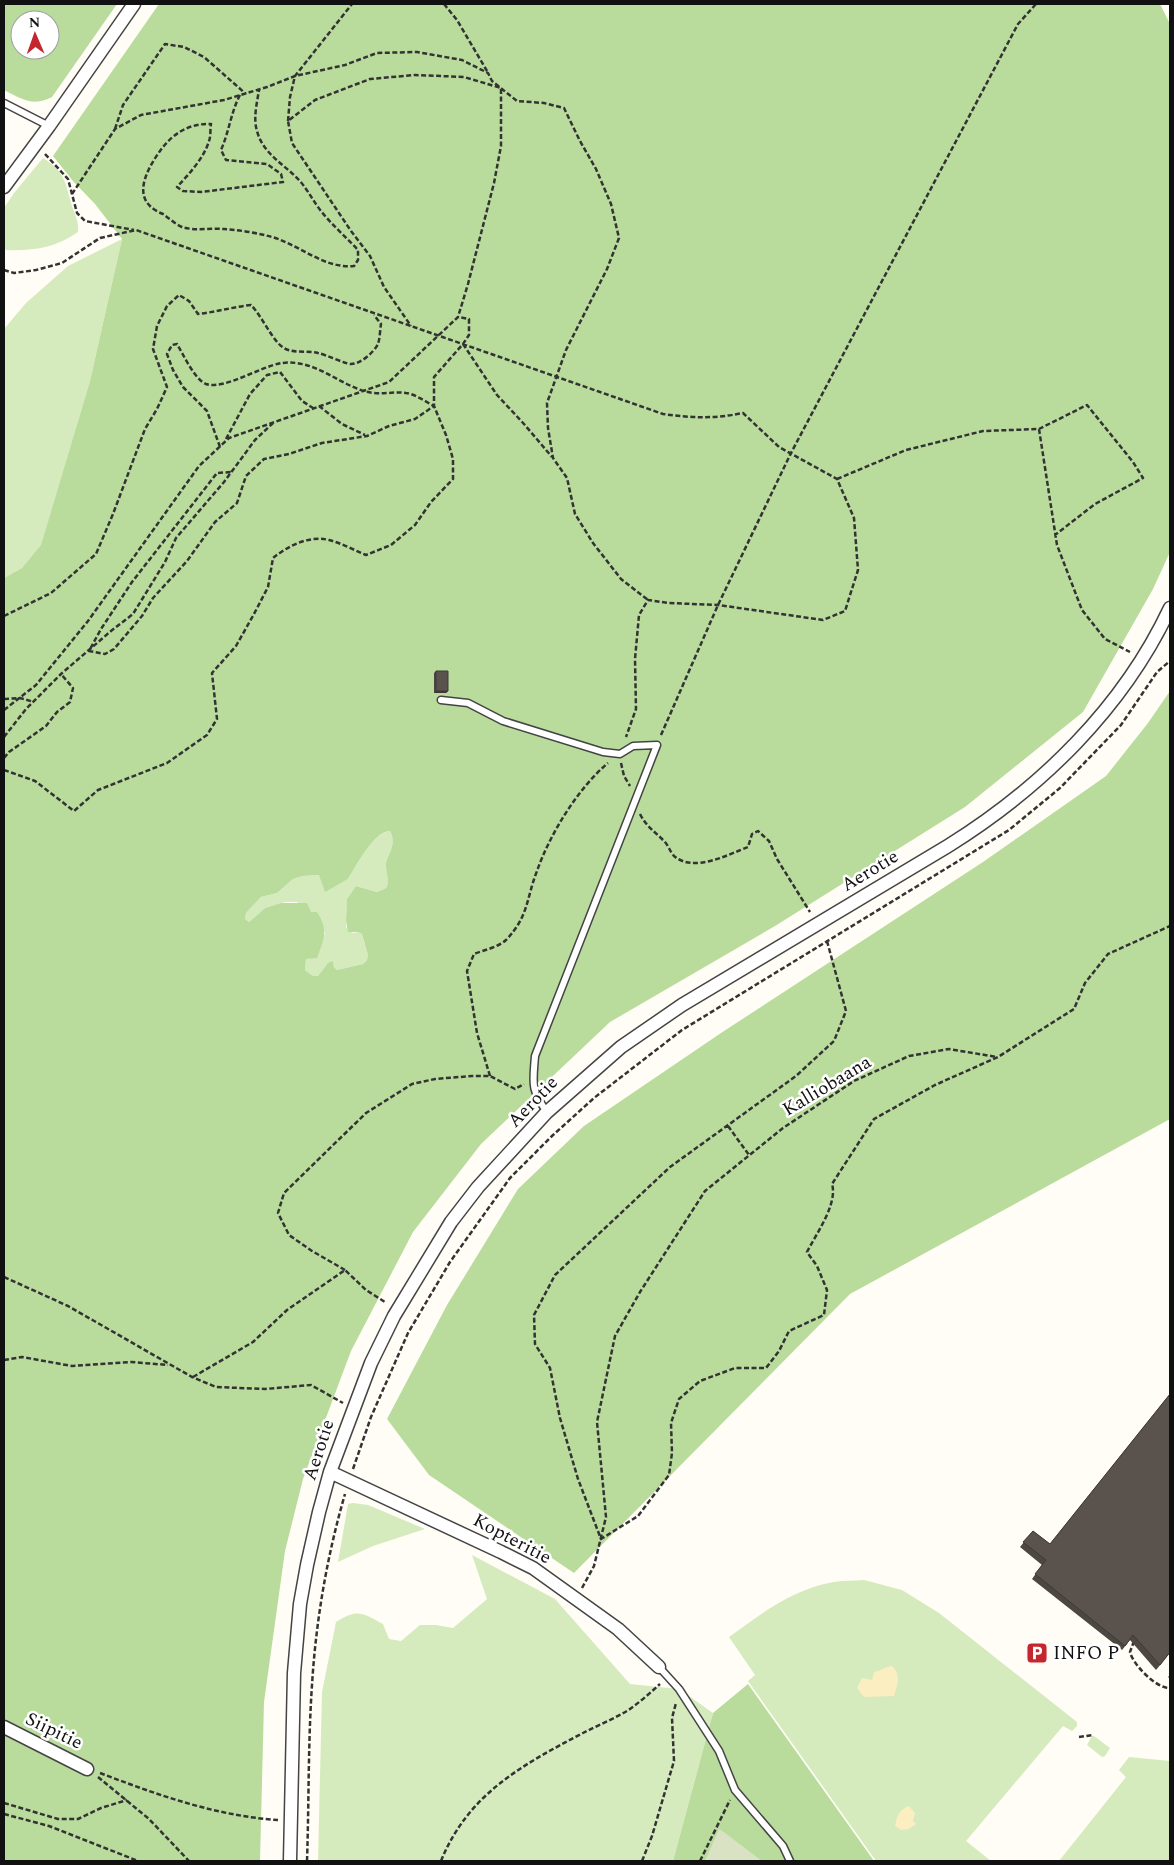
<svg xmlns="http://www.w3.org/2000/svg" width="1174" height="1865" font-family="Spectral,serif">
<rect width="100%" height="100%" fill="#fffdf5"/>
<!-- green -->
<path fill="#d5ebbd" d="M43 158C67 173 65 184 73 209 76 217 79 223 78 232 56 248 32 251 6 250L4 248V208L14 193Z
M122 239 90 381 41 546 22 568 4 578V329L26 303 68 266Z
M390 831C398 845 387 852 386 865 386 874 391 880 386 888L377 892 356 886 347 899 346 927 353 933 358 932 362 934 368 955 367 960 363 964 337 970 334 967 333 961 325 967 318 976H313L305 970 306 959 317 957 325 933 317 912H311L297 902H285L265 908 249 922 245 919 246 913 261 897 277 893 293 879 303 876 320 875 325 891 348 879C357 865 372 833 390 831Z
M353 1503 368 1505 425 1529 373 1546 338 1562 348 1504Z
M472 1555 555 1599 630 1684 679 1689 713 1713 673 1861H318L322 1692 336 1622C357 1609 361 1612 383 1624L389 1639 401 1641 420 1625H436L453 1628 487 1599Z
M864 1580 902 1590 939 1613 1077 1722V1726L1072 1731 1063 1726 966 1841 991 1861H876L748 1681 755 1675 729 1637C762 1613 793 1589 834 1582 844 1580 854 1581 864 1580Z
M1092 1736H1094L1110 1748 1105 1756 1102 1757 1087 1745Z
M1129 1757 1170 1761V1861H1059L1126 1777 1119 1770Z"/>
<!-- forest -->
<path fill="#b9dc9c" fill-rule="evenodd" d="M4 4H117L52 97C34 107 21 99 4 90ZM20 20H50V50H20Z
M159 4H1160L1170 24V552L1153 589 1083 712 965 807 775 926 610 1022 481 1144 413 1232 351 1351 303 1479 285 1551 264 1702 260 1861H4V578L22 568 41 545 90 381 122 239 95 204 73 181 53 156ZM390 831C397 844 389 851 386 863 385 872 391 880 386 888L377 892 356 886 347 899 346 921 348 932H358L362 934 368 955 367 960 363 964 337 970 334 967 333 961 328 963 318 976H313L305 970 306 959 317 958C324 939 329 931 317 912H311L307 903H281L265 908 249 922 245 919 246 913 261 897 277 893 293 879 303 876 319 875 325 892 348 879C357 865 373 832 390 831Z
M1170 691V1119L850 1294 574 1573 429 1475 387 1419 447 1305 518 1189 584 1126 721 1033 983 862 1106 776 1148 723Z
M748 1684 874 1861H673L713 1713Z"/>
<!-- sand -->
<path fill="#fbeec1" d="M892 1666C902 1675 897 1685 894 1696L864 1697 857 1688 862 1678 872 1680 874 1672C881 1671 885 1667 892 1666Z
M909 1806 915 1813 913 1821 916 1824 909 1829 901 1830 895 1826C897 1815 899 1810 909 1806Z"/>
<!-- cemetery -->
<path fill="#d9e3c4" d="M719 1829 725 1833 762 1861H705Z"/>
<g fill="none" stroke-linecap="round" stroke-linejoin="round">
<!-- service casing -->
<g stroke="#444" stroke-width="9">
<path id="service" d="M4 103 49 126
M441 700 468 703 503 721 603 752 620 754 633 746 657 745 535 1056C533 1083 530 1089 547 1112
M659 1667 679 1689 719 1751 735 1790 783 1846 790 1861"/>
</g>
<!-- minor casing -->
<g stroke="#444" stroke-width="15">
<path id="minor" d="M4 187 49 126 134 4
M330 1472 501 1552 533 1568 618 1629 659 1667
M4 1727 87 1769
M290 1861 294 1673 300 1604 307 1565 319 1512 330 1472 371 1363 394 1316 451 1222 478 1187 547 1112 621 1047 682 1005 948 846C1041 788 1123 708 1170 608"/>
</g>
<!-- path -->
<path stroke="#333" stroke-width="2.5" stroke-dasharray="5 2.5" stroke-linecap="butt" d="M444 4 457 20 487 71
M240 95C231 112 229 132 221 150L226 160 267 164 281 174 283 182 201 192 183 191 177 187C189 174 204 158 209 141 211 136 210 129 211 124 189 123 172 134 160 151 150 165 134 191 150 206 153 209 158 212 163 214 169 218 175 224 182 227 194 231 211 228 224 229 240 230 257 233 272 237 300 245 324 269 354 266L358 260V250C346 237 332 225 321 211 313 201 308 190 299 180 284 164 263 154 257 131 253 118 257 103 259 90
M288 121 290 97 295 76 352 4
M115 129 123 105 165 44 184 47 204 57 246 94
M45 154 68 179 77 213 85 221 134 230
M72 194 115 129 141 115 224 100 267 87 295 76 345 65 377 53 417 52 462 60 488 73 492 81 517 101 544 103 564 108 580 141 596 169 611 204 619 238 607 269 566 350 547 403 548 428 553 458 567 478 575 514 593 543 621 579 648 600
M4 270 14 273 36 270 62 263 100 238 136 230 663 414C693 418 713 419 743 413L779 447 837 479 854 518 858 570 845 611 823 620 718 605 669 603 648 600 639 615 635 659 636 709 626 737
M463 344 497 395 524 424 552 457
M319 406 342 424 365 435
M1039 429 1057 545 1082 610 1105 639 1130 652
M226 439 250 394 267 375 280 372 302 401 313 408
M220 447 207 411 183 387 173 370 167 354 172 345 177 344C183 354 195 380 206 384 225 390 261 366 282 363 314 359 337 383 364 391 379 396 392 391 406 393 415 394 426 402 434 406L415 419 389 426 367 436 322 443 289 454 264 459 246 476 237 503 215 522 187 561 153 598 142 616 114 649 105 654 89 651 101 629 132 582 217 473 232 472
M837 479 906 450 983 431 1039 429 1087 405 1133 462 1143 478 1095 504 1055 535
M4 616 51 593 96 554 113 514 145 429 157 409 167 387 153 349 157 326 167 306 179 295 189 301 198 314C216 312 233 307 251 305 262 316 273 342 284 348 294 354 307 350 318 353 327 355 345 364 351 364 361 364 374 352 378 344 380 338 380 330 381 324L374 315
M4 699 20 698 34 702
M4 710 36 685 88 621 199 466 229 438 389 382 458 317 468 284 494 183 501 146V88L464 77 415 75 370 79 315 100 288 121 292 143 351 231 370 256 384 287 411 326
M661 735 718 605 791 453 1018 24 1036 4
M4 737 26 709 61 674 111 631 133 614 165 562 176 538 224 482 255 440 273 423
M4 758 9 752 46 726 57 712 70 702 73 688 61 674
M621 763 624 776 630 786
M4 770 35 781 74 811 98 790 167 763 207 735 217 719 212 673 236 646 254 614 268 587 273 558C288 546 309 535 329 540 341 543 354 550 366 555L391 545 415 525 431 502 453 479V459L446 435 434 406V377L463 344 469 335V319L458 317
M640 814C646 826 654 831 663 840 668 844 670 852 674 856 694 873 727 855 748 847L752 834 758 831 769 841 777 859 810 912
M827 941 846 1011 834 1041 796 1076 670 1167 555 1275 534 1315 535 1344 550 1368 560 1418 578 1479 601 1539 638 1516 669 1475 672 1453 671 1423 679 1399 700 1381 735 1368H766L779 1351 789 1331 824 1315 827 1290 817 1266 807 1252C816 1234 838 1204 832 1184L874 1119 935 1085 998 1057 1074 1009 1085 983 1108 954 1170 926
M490 1076 477 1033 467 971 474 954C484 950 499 947 506 940 529 916 526 899 537 871 550 834 578 788 608 763
M728 1126 749 1155
M345 1270 312 1251 289 1235 278 1213 284 1193 366 1113 412 1084 435 1079 472 1076H490L515 1089 524 1084
M4 1277 68 1306 192 1377 216 1387 265 1389 311 1385 343 1403
M4 1360 22 1357 72 1366 131 1362 168 1365
M193 1377 253 1342 287 1310 345 1270 366 1290 385 1302
M353 1469 371 1417 408 1333 450 1262 510 1178 552 1136 594 1098 682 1030 1009 830 1060 788 1121 725 1157 672 1170 661
M582 1588 594 1566 606 1517 597 1422 615 1336 640 1292 705 1191 783 1128 854 1081 909 1056 949 1049 997 1057
M1134 1641 1130 1652C1133 1665 1157 1689 1170 1688
M1169 1676 1170 1677
M1079 1737 1093 1735
M100 1773C158 1795 216 1816 278 1820
M98 1777 149 1819 189 1861
M4 1803 58 1819H78L101 1808 127 1800
M4 1814 49 1826 138 1861
M307 1861C309 1803 308 1744 312 1685 316 1620 327 1556 345 1494
M441 1861C468 1794 522 1765 583 1733 597 1726 613 1719 627 1711 639 1703 650 1693 660 1684
M642 1861 652 1836 674 1761 672 1718 676 1703
M700 1861 730 1800"/>
<!-- service -->
<use href="#service" stroke="#fff" stroke-width="6"/>
<!-- minor -->
<use href="#minor" stroke="#fff" stroke-width="12"/>
</g>
<!-- wall -->
<path fill="#4d4742" d="M436 671 448 691 446 693H434V673Z
M1170 1394V1653L1156 1670 1130 1640 1122 1650 1032 1579 1042 1565 1020 1547 1033 1531 1050 1544Z"/>
<!-- shaded-wall -->
<path fill="#3f3936" d="M436 691H448L446 693H434Z"/>
<!-- building -->
<path fill="#5a524d" stroke="#3f3936" d="M436 671H448V691H436Z
M1170 1394V1652L1160 1665 1133 1635 1125 1646 1035 1574 1046 1560 1023 1542 1033 1531 1050 1544Z"/>
<!-- icons -->
<defs>
<g id="parking-square" transform="scale(1.125)"><rect x="-9" y="-9" width="18" height="18" rx="4" fill="#c4262e" stroke="#fff"/><path d="M-3.5-5.5H1a3.5 3.5 0 0 1 0 7H-1V5.5H-3.5ZM-1-3.4V-.6H.8a1.4 1.4 0 0 0 0-2.8Z" fill="#fff"/></g>
</defs>
<g fill-rule="evenodd">
<use href="#parking-square" x="1037" y="1653"/>
</g>
<g text-anchor="middle" dominant-baseline="central" stroke-width="5" stroke-linejoin="round" paint-order="stroke">
<!-- street labels -->
<g font-size="19" fill="#111" stroke="#fff">
<text transform="translate(870 871) rotate(-31)">Aerotie</text>
<text transform="translate(827 1086) rotate(-31)">Kalliobaana</text>
<text transform="translate(533 1102) rotate(-46)">Aerotie</text>
<text transform="translate(319 1450) rotate(-72)">Aerotie</text>
<text transform="translate(512 1539) rotate(28)">Kopteritie</text>
<text transform="translate(54 1731) rotate(26)">Siipitie</text>
</g>
<!-- poi labels -->
<g font-size="19" fill="#111" stroke="#fff" text-anchor="start">
<text x="1053" y="1653">INFO P</text>
</g>
</g>
<!-- border -->
<rect width="1174" height="1865" fill="none" stroke="#111111" stroke-width="10"/>
<!-- north arrow -->
<g transform="translate(35 35) rotate(358)"><circle r="24" fill="#ffffff" stroke="#a0a0a0"/>
<path d="M0-4L9 19L0 12L-9 19Z" fill="#c4262e"/>
<text y="-8" font-size="14" font-weight="bold" text-anchor="middle" fill="#111111">N</text>
</g>
</svg>
